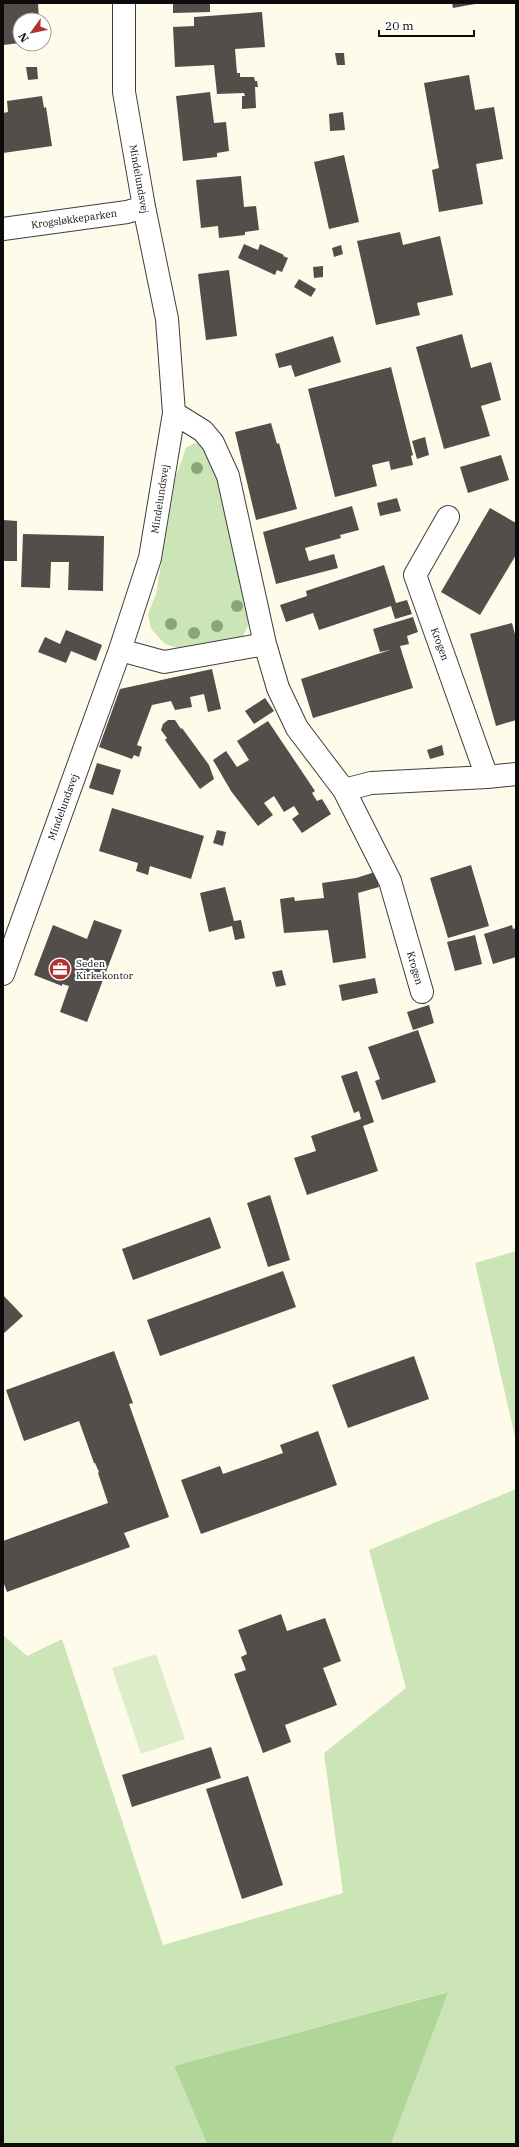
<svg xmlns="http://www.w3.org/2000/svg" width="519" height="2147" font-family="'IBM Plex Serif',serif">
<rect width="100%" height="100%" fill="#fefbeb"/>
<!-- green -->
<path fill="#cce5b7" d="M194 443 201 444 209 452 222 490 238 557 249 624 239 644 188 651 165 644 151 629 148 614 156 594 176 476 186 448Z
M516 1251V1441L475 1263Z
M516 1489V2144H391L447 1992 174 2066 207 2144H3V1635L27 1656 62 1639 163 1945 343 1893 324 1753 406 1688 369 1550Z"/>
<!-- forest -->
<path fill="#afd598" d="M448 1992 391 2144H207L174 2066Z"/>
<!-- pitch -->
<path fill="#deedc9" d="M156 1654 185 1739 141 1754 112 1668Z"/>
<!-- building -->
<path fill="#534e49" d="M15 3H38L39 20H20V43L3 45V4Z
M173 3H210V12L173 13Z
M452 3H475V4L453 8Z
M262 12 265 47 235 49 237 73H240V77H254L255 81H257L258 87H255L256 108 242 109V96H245L244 93 217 94 214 65 175 67 173 27 194 26V17Z
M335 53H344L345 65H337Z
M26 67H37L38 79 28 80Z
M469 75 475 110 494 107 503 159 476 164 483 204 439 212 432 170 439 168 424 83Z
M210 92 214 123 226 122 229 151 217 153V157L183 161 176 96Z
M42 96 44 108 46 107 52 146 3 153V113L8 112 7 101Z
M343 112 345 130 330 131 329 114Z
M344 155 359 222 329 229 314 162Z
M241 176 244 207 256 206 259 230 245 232V235L219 238 218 226 201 228 196 180Z
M400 232 403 245 440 236 453 295 417 303 420 315 376 325 357 241Z
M244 244 258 250 260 244 284 255 283 256 288 258 282 272 277 270 275 275 238 258Z
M341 245 343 254 334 257 332 248Z
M323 266V277L314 278 313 267Z
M229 270 237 336 206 340 198 274Z
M299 279 316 289 311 297 294 287Z
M462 334 471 368 491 362 501 400 481 406 490 436 444 449 416 347Z
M333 336 341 362 295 377 291 365 279 368 275 354Z
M391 367 413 455 411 456 413 465 391 470 389 461 372 465 377 486 335 497 308 389Z
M271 423 277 444 279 443 297 509 256 520 235 432Z
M425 437 429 455 417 459 412 441Z
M501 455 509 480 468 493 460 467Z
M397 498 401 511 380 516 377 503Z
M352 506 359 530 340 535 341 538 305 548 309 561 334 554 338 568 276 584 263 532Z
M490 508 516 523V555L480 615 441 592Z
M3 520 17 521V561H3Z
M23 534 104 536 103 591 68 590 69 562H51L50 588 21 587Z
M384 565 396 603 407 600 412 614 395 619 391 606 319 630 313 613 286 622 280 605 307 596 306 591Z
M413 617 418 632 407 636 409 644 400 646 413 688 313 718 301 679 390 650 380 652 373 629Z
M512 623 516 638V720L496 726 470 634Z
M66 630 102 645 96 661 71 651 66 663 38 652 45 637 60 644Z
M212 669 221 709 208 712 204 694 190 697 192 707 175 710 171 701 152 705 137 745 142 747 139 757 134 755 132 759 99 747 120 689Z
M265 698 274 711 254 724 245 711Z
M168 720H175L181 729 182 728 209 765 214 779 200 789 165 740 167 738 161 730 163 724Z
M268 721 315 791 312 793 317 801 322 799 331 814 302 833 292 819 299 814 294 806 284 812 274 796 264 803 273 815 258 826 231 791 213 760 226 751 237 767 249 760 237 741Z
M442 745 444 755 430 759 427 750Z
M97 763 121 770 113 795 89 788Z
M112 808 204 836 191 879 150 866 148 875 136 871 138 863 99 851Z
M217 830 226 832 223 846 213 843Z
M471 865 489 926 448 938 430 878Z
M375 872 379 887 358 893 366 958 333 963 328 930 284 933 280 899 294 897 295 901 324 898 322 883 356 878Z
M225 887 234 921 241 920 245 938 235 940 232 926 209 932 200 893Z
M94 920 122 930 87 1022 60 1012 69 986 62 984V986L34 975 53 925 87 939Z
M512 925 513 929 516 928V957L493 964 484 934Z
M475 935 482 964 455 971 447 942Z
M282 970 286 985 276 987 272 972Z
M375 978 378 993 342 1001 339 985Z
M429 1005 434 1023 413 1030 407 1012Z
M418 1030 436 1082 382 1100 375 1081 380 1079 368 1047Z
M357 1071 374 1122 363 1126 378 1171 307 1195 294 1158 316 1151 311 1136 361 1119 359 1111 354 1113 341 1076Z
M270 1195 290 1260 268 1267 247 1203Z
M210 1217 221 1248 133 1280 122 1249Z
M283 1271 296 1307 160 1356 147 1320Z
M3 1295 23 1316 3 1334Z
M114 1351 133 1403 129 1404 169 1517 124 1533 130 1547 7 1592 3 1581V1541L108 1503 98 1473 99 1472 95 1463H94L79 1421 24 1441 6 1390Z
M414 1356 429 1399 348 1428 332 1385Z
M318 1431 337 1485 201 1534 181 1480 220 1466 223 1474 283 1453 280 1445Z
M281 1614 287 1631 325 1618 341 1661 323 1668 337 1705 285 1725 291 1742 263 1753 234 1674 246 1670 241 1657 247 1654 238 1630Z
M211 1747 221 1778 132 1807 122 1775Z
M248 1776 283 1885 242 1899 206 1789Z"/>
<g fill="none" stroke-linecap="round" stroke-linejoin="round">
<!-- minor casing -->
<g stroke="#3e3e3e" stroke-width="24">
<path id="minor" d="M3 229 127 212 144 207
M174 413 203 431 213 443 228 476 265 644 278 688 297 728 344 790 390 881 422 992
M448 517 415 575 487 777
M120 650 164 662 265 644
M344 790 371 783 487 777 516 774
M3 974 120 650 150 558 174 413 167 319 144 207 124 92V3"/>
</g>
<!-- minor -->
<use href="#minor" stroke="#fff" stroke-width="22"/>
</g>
<!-- trees -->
<g fill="#89a57b">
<circle cx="197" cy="468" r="6"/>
<circle cx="237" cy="606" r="6"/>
<circle cx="171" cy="624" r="6"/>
<circle cx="217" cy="626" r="6"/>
<circle cx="194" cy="633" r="6"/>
</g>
<!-- icons -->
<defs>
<g id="office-disc" transform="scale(1.15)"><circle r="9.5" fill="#b2302d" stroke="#fff"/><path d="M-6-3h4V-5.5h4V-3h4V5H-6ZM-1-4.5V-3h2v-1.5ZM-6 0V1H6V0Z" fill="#fff"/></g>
</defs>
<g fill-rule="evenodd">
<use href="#office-disc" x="60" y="969"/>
</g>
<g text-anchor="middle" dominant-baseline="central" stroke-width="4" stroke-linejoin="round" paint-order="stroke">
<!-- street labels -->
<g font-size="10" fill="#0b0b0b" stroke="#fff">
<text transform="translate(139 179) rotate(80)">Mindelundsvej</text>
<text transform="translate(74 219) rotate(-8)">Krogsløkkeparken</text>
<text transform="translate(160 499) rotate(-81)">Mindelundsvej</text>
<text transform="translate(440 644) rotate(70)">Krogen</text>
<text transform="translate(63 807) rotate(-70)">Mindelundsvej</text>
<text transform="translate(415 968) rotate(74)">Krogen</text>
</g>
<!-- poi labels -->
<g font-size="10" fill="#0b0b0b" stroke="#fff" text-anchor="start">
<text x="76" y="963">Seden<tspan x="76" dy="12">Kirkekontor</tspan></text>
</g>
</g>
<!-- border -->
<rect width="519" height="2147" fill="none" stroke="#0b0b0b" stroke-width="8"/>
<!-- north arrow -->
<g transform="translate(32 32) rotate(237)"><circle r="19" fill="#ffffff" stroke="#9d9d9d"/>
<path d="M0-3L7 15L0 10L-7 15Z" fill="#b2302d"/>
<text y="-6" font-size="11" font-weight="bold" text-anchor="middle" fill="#0b0b0b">N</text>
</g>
<!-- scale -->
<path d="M379 30v6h95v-6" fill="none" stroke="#0b0b0b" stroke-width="2"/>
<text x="385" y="30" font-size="12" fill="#0b0b0b" stroke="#ffffff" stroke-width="3" paint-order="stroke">20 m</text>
</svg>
